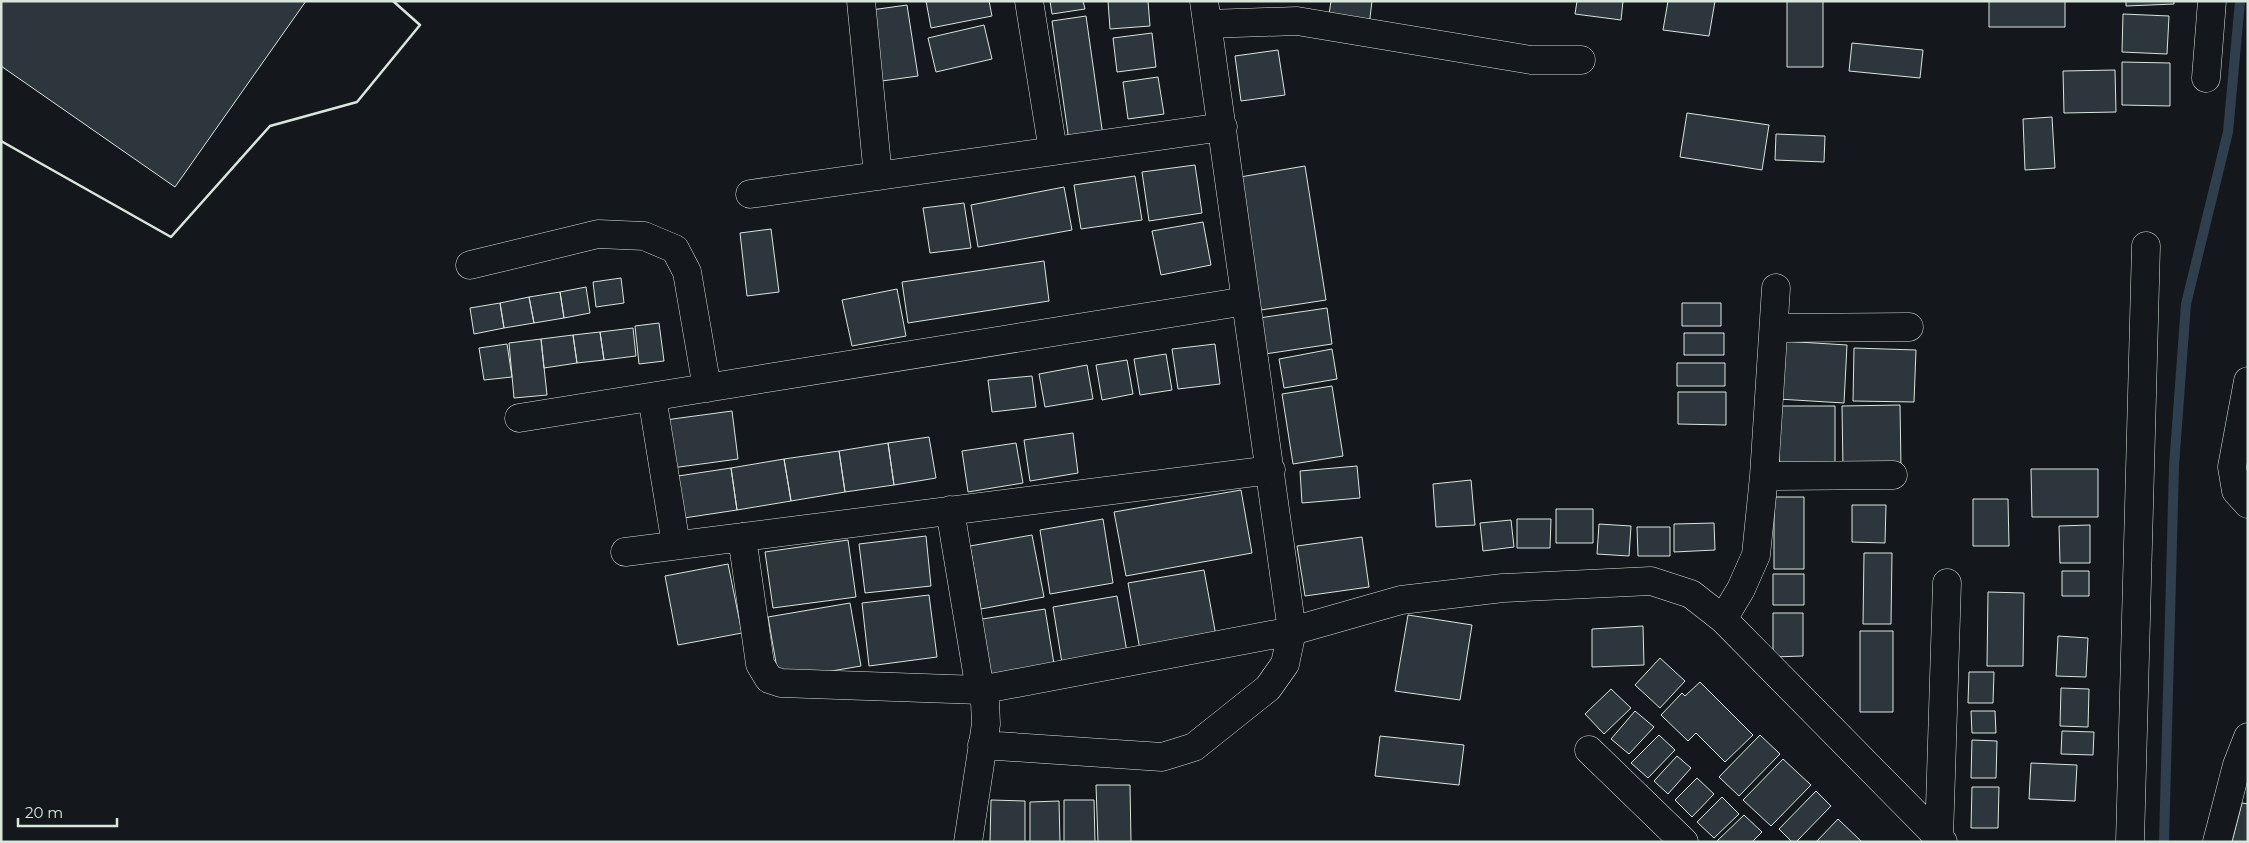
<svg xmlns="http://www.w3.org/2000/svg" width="2249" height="843" font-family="Montserrat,sans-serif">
<rect width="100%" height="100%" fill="#14181c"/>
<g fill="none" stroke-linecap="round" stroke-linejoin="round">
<!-- stream -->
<path stroke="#2f3f4d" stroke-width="10" d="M2164 842 2174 466 2186 304 2228 132 2240 1"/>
</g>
<!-- building -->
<path fill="#2c363c" stroke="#d8e6dc" d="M1 1H306L175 187 1 66Z
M926 1H989L992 16 931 28Z
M1050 1H1083L1085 9 1052 14Z
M1108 1H1148L1150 26 1110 29Z
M1331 1H1372L1369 26 1328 21Z
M1577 1H1623L1621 20 1575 14Z
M1668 1H1715L1709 36 1663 30Z
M1787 1H1823V67H1787Z
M1989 1H2065V27H1989Z
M2126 1H2174V4L2126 6Z
M907 5 918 76 882 81 871 10Z
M2123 14 2169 16 2167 54 2122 52Z
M1086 16 1103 136 1069 141 1052 21Z
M984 25 992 59 936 72 928 38Z
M1152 33 1156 67 1117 72 1113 38Z
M1852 43 1923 50 1920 78 1849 71Z
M1278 50 1285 95 1241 101 1235 56Z
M2122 62 2170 63V106L2122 105Z
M2115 70 2116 112 2064 113 2063 71Z
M1158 77 1164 114 1128 119 1123 82Z
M1687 113 1769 125 1762 170 1680 157Z
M2052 117 2055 168 2025 170 2023 119Z
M1776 134 1825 136 1824 162 1775 160Z
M1195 165 1202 213 1149 221 1142 172Z
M1305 166 1326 300 1261 310 1240 177Z
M1135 176 1142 220 1081 229 1074 185Z
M1064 187 1072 230 978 247 971 205Z
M964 203 971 248 930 253 923 208Z
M1203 222 1211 265 1161 275 1152 231Z
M771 229 779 292 747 296 740 233Z
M1044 261 1049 301 908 323 902 282Z
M621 278 624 303 596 307 593 282Z
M586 287 590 313 564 318 560 292Z
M897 289 906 336 852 346 842 300Z
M560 292 564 318 534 323 529 297Z
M529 297 534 323 504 328 500 303Z
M500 303 504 328 474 334 470 308Z
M1682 303H1721V326H1682Z
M1327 308 1332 344 1265 354 1259 318Z
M659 323 664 361 639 364 635 326Z
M633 328 636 356 604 360 600 332Z
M600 332 604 360 577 363 573 335Z
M1684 333H1724V355H1684Z
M573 335 577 363 544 368 541 339Z
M541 339 547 395 514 398 509 343Z
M1782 341 1847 345 1844 403 1778 399Z
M507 344 512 377 484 380 479 348Z
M1215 344 1220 384 1178 389 1172 349Z
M1854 348 1916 350 1914 402 1853 401Z
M1332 349 1337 379 1284 388 1279 359Z
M1166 354 1172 390 1140 395 1134 359Z
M1127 360 1133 394 1102 400 1096 365Z
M1677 363H1725V386H1677Z
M1087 365 1093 399 1045 407 1039 374Z
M1032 376 1036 407 992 412 988 380Z
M1332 386 1343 456 1293 464 1282 394Z
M1678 392H1726V425L1678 424Z
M1900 405 1901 468 1843 469 1842 406Z
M1780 406H1835V470H1779Z
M732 411 738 459 672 468 665 420Z
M1073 433 1078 473 1030 481 1024 440Z
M929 437 936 478 894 485 888 443Z
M888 443 894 485 845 492 839 451Z
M1016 443 1023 483 968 492 962 451Z
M839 451 845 492 791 501 784 459Z
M784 459 791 501 737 510 731 468Z
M1357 466 1360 498 1302 503 1300 471Z
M731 468 737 510 684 518 678 476Z
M2031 469H2098V517H2032Z
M1471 480 1475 525 1436 527 1433 484Z
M1241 490 1252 553 1126 576 1114 512Z
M1774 497H1804V569H1774Z
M1973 499H2008L2009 546H1973Z
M1852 505H1886L1885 543 1852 542Z
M1556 509H1593V543H1556Z
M1103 519 1113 583 1050 594 1040 530Z
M1517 519H1551L1550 548H1517Z
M1511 520 1514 547 1483 551 1480 523Z
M1714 523 1715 550 1674 552V524Z
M1599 524 1631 526 1629 556 1597 554Z
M2090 525V563H2060L2059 526Z
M1637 527H1670V556H1638Z
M1032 535 1044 597 981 609 970 546Z
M926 536 931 586 865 593 859 544Z
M1362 537 1369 587 1305 596 1297 546Z
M848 540 856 597 773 608 765 552Z
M1864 553H1892L1891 624H1863Z
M728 564 742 633 678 645 665 576Z
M1204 570 1216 636 1140 650 1128 583Z
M2062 571H2089V596H2062Z
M1773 574H1804V605H1773Z
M1988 592 2024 593 2023 666H1987Z
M929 595 937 657 869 666 862 603Z
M1117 596 1127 652 1062 663 1053 607Z
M850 603 861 666 779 680 768 617Z
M1045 609 1054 664 985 675 976 620Z
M1773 613H1803V656L1773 657Z
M1408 615 1472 625 1460 700 1395 691Z
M1643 626 1644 665 1592 667V629Z
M1860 631H1893V712H1860Z
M2058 636 2088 638 2086 677 2056 676Z
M1660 658 1685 681 1660 708 1635 685Z
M1969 672H1994L1993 703H1968Z
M1700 682 1753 735 1725 762 1696 733 1688 741 1661 715 1682 693 1685 696Z
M2061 688 2089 689 2088 727 2060 726Z
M1611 689 1631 708 1604 734 1585 714Z
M1635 711 1654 727 1629 754 1611 739Z
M1971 711H1995L1996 733H1972Z
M2062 731 2094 732 2093 755 2061 754Z
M1659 735 1675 750 1648 778 1631 763Z
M1760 735 1780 754 1739 796 1719 777Z
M1380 736 1464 745 1459 785 1375 776Z
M1972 740 1997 741 1996 778H1971Z
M1677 756 1691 768 1668 794 1654 781Z
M1783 759 1811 785 1771 826 1743 800Z
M2031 763 2077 765 2075 801 2029 799Z
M1697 778 1714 794 1692 817 1675 800Z
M1096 785H1130L1131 842H1098Z
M1972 787H1999L1998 828H1971Z
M1816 791 1831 806 1796 842H1792L1779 829Z
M1722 797 1739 814 1714 838 1697 822Z
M991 800 1025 801V842H990Z
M1064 800H1094L1095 842H1064Z
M1059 801 1060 842H1030V802Z
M2242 803 2248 804V842H2232Z
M1744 815 1762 832 1752 842H1716Z
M1838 819 1862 842H1816Z"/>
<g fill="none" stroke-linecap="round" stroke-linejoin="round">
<!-- street casing -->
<g stroke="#d8e6dc" stroke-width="29">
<path id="street" d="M861 1 878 176
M1029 1 1053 151
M1208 24 1297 21 1531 60H1581
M2206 78 2212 1
M750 194 1223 127
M470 265 598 234 644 236 675 249 687 272 707 388
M1774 328 1909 327
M2248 381 2232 467 2236 491 2248 504
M652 397 676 545
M519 418 1246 301
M1764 476 1893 475
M950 510 980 690 985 702 986 724 968 842
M742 537 760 664 769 679 781 683 980 690 1292 631 1401 600 1503 588 1651 581 1691 594 1723 619 1943 842
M625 552 1271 470
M1723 619 1741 589 1756 555 1764 476 1776 288
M982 745 1162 757 1194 747 1268 688 1285 664 1292 631 1204 1
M1589 750 1684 842
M1939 838 1947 583
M2130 842 2146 246
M2217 842 2237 765 2248 737"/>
</g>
<!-- street -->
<use href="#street" stroke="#14181c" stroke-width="28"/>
<!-- wall -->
<path stroke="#d8e6dc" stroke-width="2.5" d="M1 141 171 237 270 126 357 102 420 25 393 1"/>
</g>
<!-- border -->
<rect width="2249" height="843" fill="none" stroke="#d8e6dc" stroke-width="5"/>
<!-- scale -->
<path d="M18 818v8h99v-8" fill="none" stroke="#d8e6dc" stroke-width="2.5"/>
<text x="25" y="818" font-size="15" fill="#d8e6dc" stroke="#14181c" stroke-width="4" paint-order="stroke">20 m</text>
</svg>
